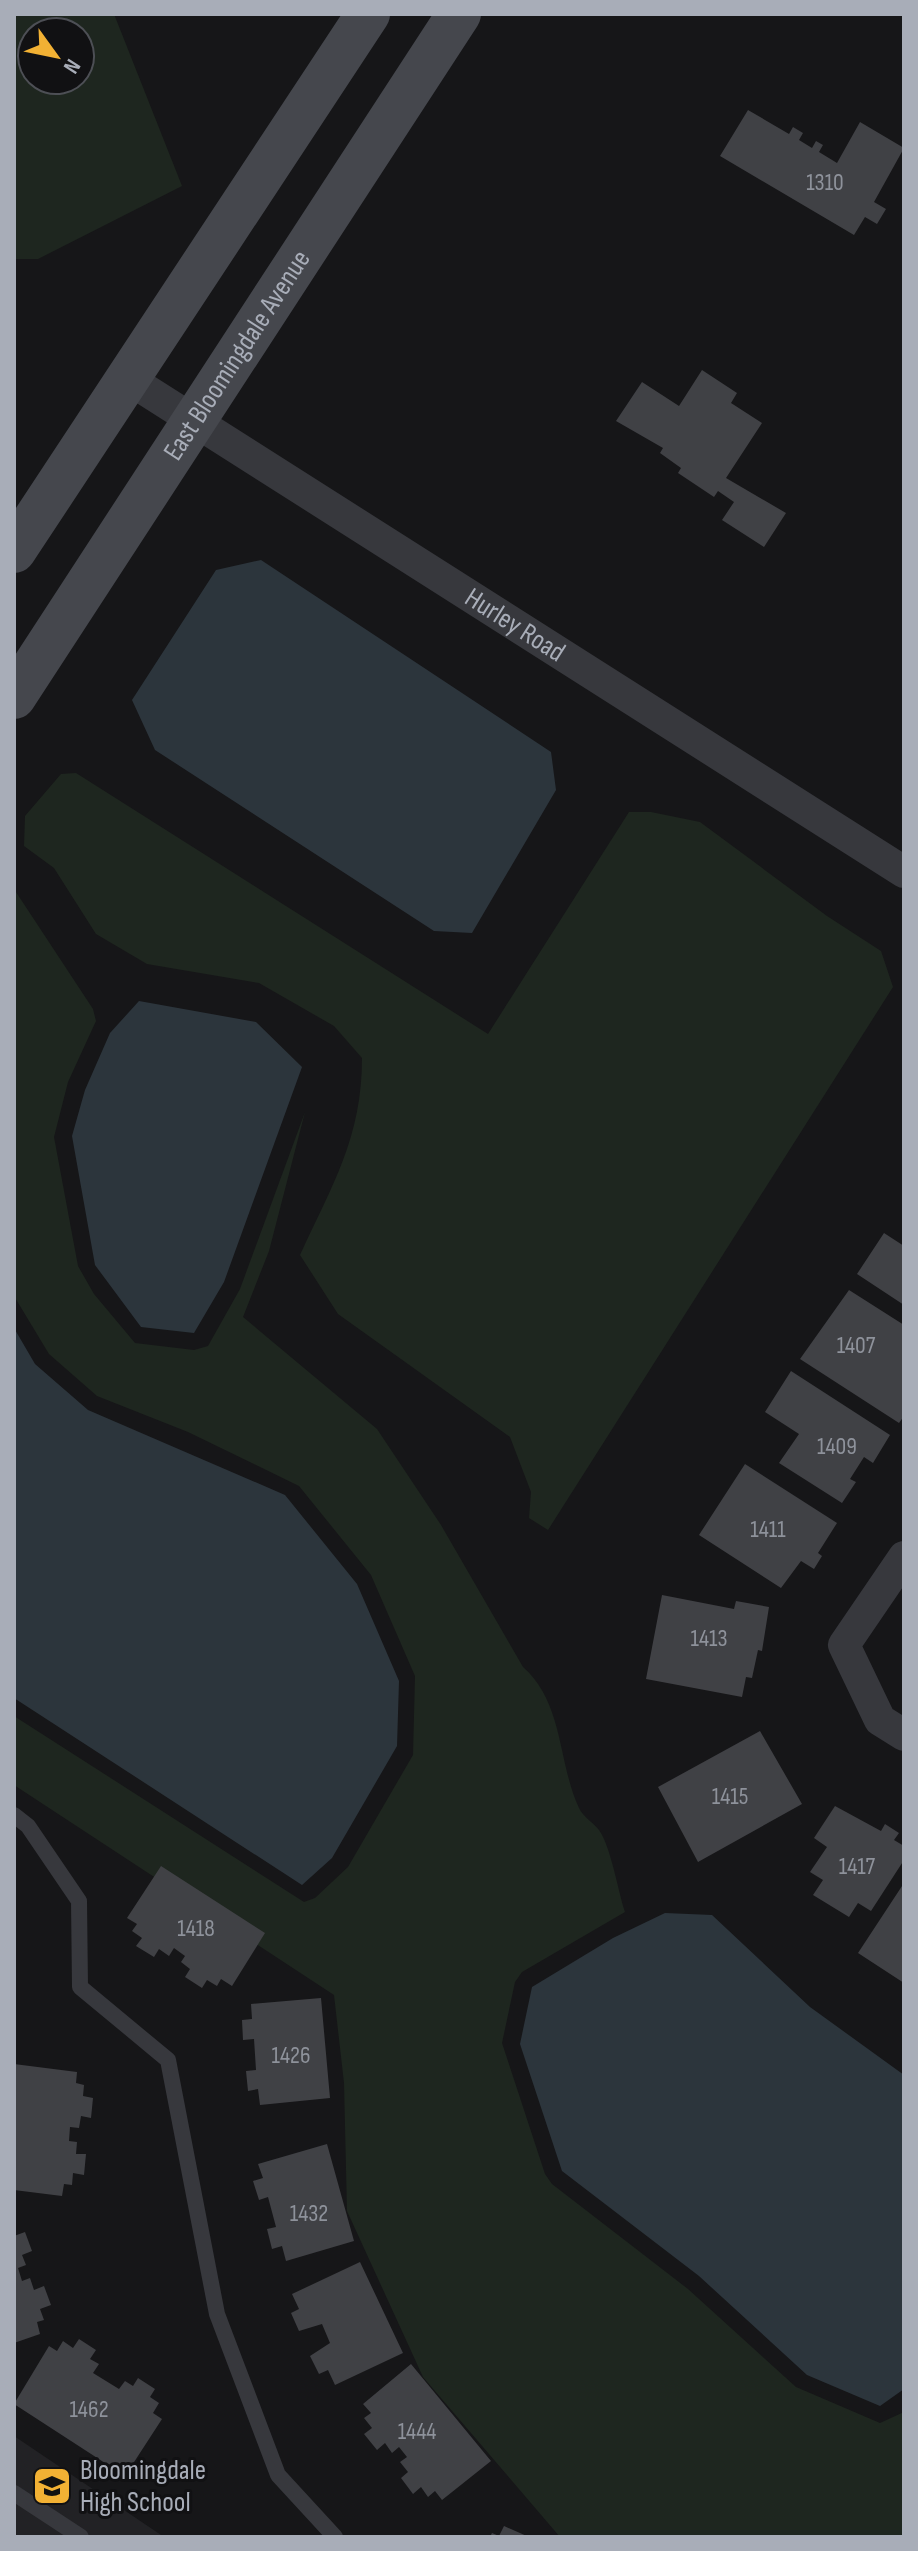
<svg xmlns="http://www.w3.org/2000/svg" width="918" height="2551" font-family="'Sofia Sans Condensed',sans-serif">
<rect width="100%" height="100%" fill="#161618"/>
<!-- built -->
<path fill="#222225" d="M14 2436 164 2537H14Z"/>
<!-- green -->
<path fill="#1e261f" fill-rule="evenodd" d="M14 14H114L182 186 38 259H14ZM32 32H80V80H32Z
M76 773 488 1034 629 812H651L700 822 827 916 881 951 893 987 548 1530 529 1518 531 1492 510 1437 338 1314 300 1255C332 1185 362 1138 362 1058L334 1026 259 983 147 964 96 934 54 868 24 846 25 816 61 774Z
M14 889 93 1009 96 1021 68 1082 54 1137 78 1266 94 1294 135 1343 194 1350 208 1346 240 1289 305 1112 269 1251 243 1317 377 1429 441 1525 523 1667C564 1703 558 1764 579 1808 583 1817 593 1822 599 1830 611 1847 618 1891 625 1912L522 1972 515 1982 502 2043 545 2174 552 2184 688 2289 796 2387 880 2423 904 2412V2537H560L423 2377 347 2211 344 2083 334 1995 14 1785V1716L304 1902 315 1898 348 1867 413 1755 415 1676 371 1575 299 1486 188 1432 97 1396 49 1354 14 1296Z"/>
<!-- water -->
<path fill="#2c353c" d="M261 560 551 752 556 790 472 933 434 931 155 750 132 700 216 570Z
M139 1001 256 1022 302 1067 224 1282 194 1333 141 1327 95 1265 72 1136 85 1090 110 1033Z
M14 1328 35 1364 88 1410 285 1495 357 1584 399 1681 397 1746 332 1858 302 1885 14 1698Z
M665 1913 712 1915 810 2007 904 2075V2389L880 2406 807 2375 699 2276 562 2171 520 2044 532 1987 613 1938Z"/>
<!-- building -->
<path fill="#404145" d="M748 110 789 134 793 127 803 133 799 140 812 148 816 141 823 145 819 152 837 163 860 122 904 148 874 202 886 209 877 224 865 217 854 235 720 156Z
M702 370 737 393 731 403 762 423 726 478 786 513 764 547 722 520 734 502 718 491 714 497 678 473 681 468 660 453 663 448 616 421 642 382 679 406Z
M884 1233 904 1246V1305L857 1274Z
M849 1290 904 1325V1416L899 1423 800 1359Z
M791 1371 890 1435 873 1463 864 1457 850 1479 856 1482 842 1503 779 1463 799 1434 765 1412Z
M745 1464 837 1523 818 1553 822 1556 814 1569 801 1561 781 1588 699 1535Z
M662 1595 734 1609 736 1601 769 1607 762 1651 758 1650 752 1678 746 1677 742 1697 646 1679Z
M760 1731 802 1804 698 1862 658 1787Z
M835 1806 881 1831 885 1824 899 1833 894 1840 904 1846V1860L871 1911 858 1903 849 1917 813 1895 823 1880 810 1872 827 1847 814 1838Z
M161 1866 265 1933 232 1986 221 1979 217 1986 207 1980 202 1988 185 1977 190 1969 181 1962 185 1956 174 1948 169 1956 159 1949 154 1957 136 1946 142 1938 132 1931 137 1924 127 1918Z
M904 1883V1983L858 1953Z
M321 1998 330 2098 260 2105 258 2089 248 2091 246 2071 256 2070 254 2039 243 2040 242 2020 252 2019 251 2004Z
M14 2064 77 2072 76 2083 84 2085 83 2096 93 2098 91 2118 81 2116 79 2128 70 2127 69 2141 77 2142 76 2154H86L84 2175 73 2173 72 2185 64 2184 62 2196 14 2190Z
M327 2144 354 2241 286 2261 282 2246 272 2249 267 2229 276 2227 268 2197 259 2200 253 2181 263 2178 258 2164Z
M25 2232 32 2251 22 2255 26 2265 18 2268 22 2281 30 2278 34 2290 44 2286 51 2305 40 2309 44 2320 37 2322 40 2334 14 2343V2236Z
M360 2262 403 2353 335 2385 328 2370 319 2374 310 2356 330 2343 322 2324 299 2331 291 2313 299 2309 292 2294Z
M79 2339 96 2350 90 2359 99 2364 93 2373 119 2389 125 2381 133 2386 138 2378 155 2389 150 2397 159 2403 153 2413 162 2419 125 2476 14 2404 49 2346 57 2351 63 2341 73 2348Z
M411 2364 491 2461 442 2500 435 2491 428 2497 421 2487 413 2494 401 2478 408 2472 400 2462 407 2457 399 2447 392 2453 385 2443 377 2450 364 2434 372 2428 364 2418 371 2413 363 2404Z
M504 2526 529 2537H490L492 2533 499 2536Z"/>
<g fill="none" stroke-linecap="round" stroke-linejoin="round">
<!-- service -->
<path stroke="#37383d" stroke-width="16" d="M14 1815 28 1826 79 1901 80 1987 168 2060 217 2314 278 2475 335 2537
M14 2493 81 2537"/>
<!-- minor -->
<g stroke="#37383d" stroke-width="32">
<path id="s1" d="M127 378 904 872"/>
<path d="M904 1557 844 1645 880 1720 904 1735"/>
</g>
<!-- secondary -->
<g stroke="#45474d" stroke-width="44">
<path d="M14 551 368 14"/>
<path id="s2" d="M14 697 459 14"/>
</g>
</g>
<!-- icons -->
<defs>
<g id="school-square" transform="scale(2)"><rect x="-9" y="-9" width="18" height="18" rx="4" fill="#f2b134" stroke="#111113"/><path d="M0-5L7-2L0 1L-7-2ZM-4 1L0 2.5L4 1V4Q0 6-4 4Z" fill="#111"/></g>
</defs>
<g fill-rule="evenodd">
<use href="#school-square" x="52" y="2486"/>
</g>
<g text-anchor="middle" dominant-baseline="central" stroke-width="6" stroke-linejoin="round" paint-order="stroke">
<!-- number labels -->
<g font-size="24" fill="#8e929b">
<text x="825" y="182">1310</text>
<text x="856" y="1345">1407</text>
<text x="837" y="1446">1409</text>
<text x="768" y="1529">1411</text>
<text x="709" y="1638">1413</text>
<text x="730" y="1796">1415</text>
<text x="857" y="1866">1417</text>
<text x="196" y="1928">1418</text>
<text x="291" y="2055">1426</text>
<text x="309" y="2213">1432</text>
<text x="89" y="2409">1462</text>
<text x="417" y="2431">1444</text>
</g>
<!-- street labels -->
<g font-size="28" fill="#a8adb8" stroke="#111113">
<text stroke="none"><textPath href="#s2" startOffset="408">East Bloomingdale Avenue</textPath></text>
<text stroke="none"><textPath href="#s1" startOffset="460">Hurley Road</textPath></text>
</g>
<!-- poi labels -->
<g font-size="28" fill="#a8adb8" stroke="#111113" text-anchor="start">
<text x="80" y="2470">Bloomingdale<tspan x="80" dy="32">High School</tspan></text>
</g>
</g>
<!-- border -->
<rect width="918" height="2551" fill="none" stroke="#a8adb8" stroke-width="32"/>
<!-- north arrow -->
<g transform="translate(56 56) rotate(123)"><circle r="38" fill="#111113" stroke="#4d4f55" stroke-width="2"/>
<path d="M0-6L14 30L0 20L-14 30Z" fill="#f2b134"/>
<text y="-12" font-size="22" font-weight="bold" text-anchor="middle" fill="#a8adb8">N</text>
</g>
</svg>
